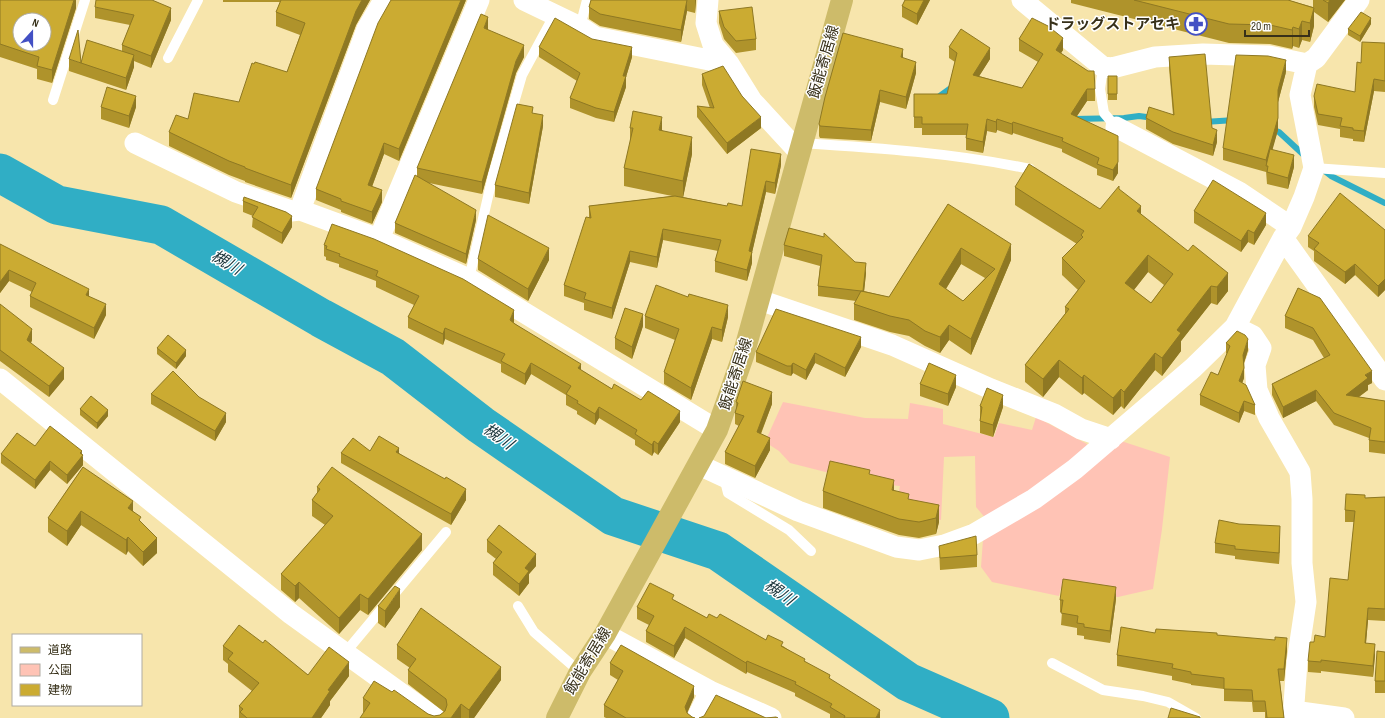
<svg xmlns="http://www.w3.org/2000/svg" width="1385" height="718" font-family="'Sofia Sans Condensed','Noto Sans JP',sans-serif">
<rect width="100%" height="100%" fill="#f7e5ac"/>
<!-- green -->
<path fill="#ffc3b5" d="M783 402 865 418 908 419 910 403 943 409V424L994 437 999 423 1032 430 1036 417 1087 444 1083 456 987 520 976 507 975 456 944 457 941 520 911 514 897 500 900 486 869 483 790 463 779 451 765 442Z
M1118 440 1170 457 1162 529 1153 589 1118 597 1101 596 1061 588 1059 596 992 582 981 567 983 540Z"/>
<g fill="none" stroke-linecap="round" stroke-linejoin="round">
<!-- stream -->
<path stroke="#30aec5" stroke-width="6" d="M937 98 955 85
M1074 119 1124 118 1139 116 1154 118
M1204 122 1235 120
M1271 129 1279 132 1307 158
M1322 169 1331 176 1385 203"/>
<!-- river -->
<path stroke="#30aec5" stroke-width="39" d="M0 173 57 205 161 225 321 318 393 357 481 425 613 516 718 551 908 682 990 718"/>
<!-- service -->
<path stroke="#fff" stroke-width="10" d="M580 27 587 0
M168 58 198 0
M1103 67 1100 89 1104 113 1116 127
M53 100 85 0
M801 143C878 148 955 153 1030 169
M1314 168 1385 173
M469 279 493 175 522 75 555 14
M724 477 728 493 789 530 811 551
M518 606 534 632 580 672
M345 653 446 532
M1052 663 1103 690 1143 696 1168 702 1196 718"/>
<!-- minor -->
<path stroke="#fff" stroke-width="21" d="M524 0 580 27 595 37 729 64
M708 0 706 23 713 45 729 64 752 101 799 152
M1022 0 1103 67 1112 68 1155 57 1203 54 1269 56 1307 64
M1116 127 1239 192 1291 227
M135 143 236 192 291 211 300 210 379 239 469 279 717 430
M300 210 367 29 384 0
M1283 238 1385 380
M379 239 479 0
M759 300 892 345 991 389 1054 414 1081 429 1111 439
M1235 327 1253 336 1261 348 1255 365 1257 390 1269 418 1300 472 1302 499V563L1306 602 1297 662 1293 718
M0 379 291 614 435 718
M699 465 798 511 896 547 919 550 944 545 974 534 1034 499 1075 469 1193 368 1235 327 1283 238 1291 227 1304 197 1314 168 1300 95 1307 64 1316 58 1359 0
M605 634 710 691 771 718
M1293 711 1344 718
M697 718 710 691"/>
<!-- primary -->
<path stroke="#cdbb6a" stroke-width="22" d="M557 718 580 672 605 634 717 430 743 356 842 0"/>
</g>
<!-- wall -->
<path fill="#af932b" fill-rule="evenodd" d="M0 0H76V8L52 83 37 79V69L0 57Z
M223 0H370L356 25 291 198 245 182V181L229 175 169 146V132L188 119 239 102 254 64 287 72 300 35 276 26V12L280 2H223Z
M466 0 399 161 384 154 372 187 382 202 372 224 341 212V210L316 200V189Z
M591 0H696L695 13 687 11 681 42 600 26 589 19V7Z
M905 0H930L917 25 902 17V6Z
M1071 0H1288L1313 7V0H1345L1328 22 1314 12V26L1310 42 1302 40 1299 48 1293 46 1292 49 1270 44 1229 43 1071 3Z
M95 7 171 20 151 68 134 61V67L126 90 81 75V63L122 51V45L130 25 95 18Z
M719 11 756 39V50L736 53 724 39 719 23Z
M1371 24 1360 42 1348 35V29Z
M488 30 524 57 516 73 482 194 429 183 476 220 466 264 395 233V223L417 176V168Z
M592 39 632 57 626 77V87L614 122 596 118 570 108V98L577 81 539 57V47Z
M1019 39 1063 50 1061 53 1095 89V101H1087L1077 116 1118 173 1113 181 1097 175V169L1062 152V149L1013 133 1012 135 997 130 996 133 987 131 983 153 966 150V135H922V128H914V94H947L955 62 949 58V47L990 59 979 76 1022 88 1038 62 1019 51Z
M1385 43V92L1374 91 1364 142 1353 141V139L1340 137V129L1318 125 1314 107V96L1355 92 1361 63Z
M1169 57 1212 128 1217 142 1213 156 1173 144 1146 129V118L1173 115 1169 68Z
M903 58 916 73 906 109 880 102 871 141 820 138 819 136V124Z
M69 59 81 63V75L69 71Z
M1286 72 1278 102V130L1272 149 1294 167 1288 189 1267 184 1266 171V172L1223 160V148Z
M702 74 761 128 727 154 697 117V106L710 108 702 85Z
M1108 76H1117V100H1108Z
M101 107H136L129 128 101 119Z
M543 126 529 204 495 197V185Z
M630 128 662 130 692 154 683 197 727 206H742L781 165 775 194 766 192 752 252V263L747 281 715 272V261L718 251 663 240 657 268 630 262 612 319 584 310V303L564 296V285L589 218V206L672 196 624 186V168L630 144Z
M1015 187 1100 209 1119 189 1141 214 1228 291 1217 305 1211 303 1181 341V351L1162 376 1155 370 1124 409 1121 406 1113 415 1084 393 1082 395 1059 377 1043 397 1025 382V365L1065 314V307L1078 290 1062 275V258L1077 244 1015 205ZM1148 272 1164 285 1151 303 1134 290Z
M243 201 286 212 292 227 282 244 252 227 253 216 243 212Z
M948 204 1011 260 971 355 949 340 940 353 925 346 909 336 890 332 854 320V304L856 301 818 296V286L820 266 784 256V245L789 228 866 273 864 291 889 297ZM961 264 985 278 963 301 946 289Z
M1194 211 1266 225 1254 245 1248 242 1241 252 1194 223Z
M1385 230V290L1378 297 1355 275 1345 284 1314 261V251L1308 247V236Z
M0 244 89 296 106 315 94 339 30 307V296L32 292 9 281 0 293Z
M324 245 514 321V323L581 370 612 389 641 400 680 422 658 455 654 452 652 456 635 445V440L599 418 595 425 577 414V411L566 405V395L531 374 525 385 501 372V364L445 339 443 345 408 328V317L414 305 376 287V281L339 267V264L326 260V257L324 256Z
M478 259 549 260 528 301 478 270Z
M1298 288 1372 383 1368 385V390L1359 397 1385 401V454L1369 452V438L1334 425 1316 401 1283 418 1272 395V384L1324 358 1313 340 1285 328V316Z
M0 304 32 340 31 343 64 379 49 397 0 361Z
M645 316 728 317 722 342 712 339 691 400 664 384V372L675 340 645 328Z
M643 326 632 359 615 349V338Z
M1226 343 1248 350 1244 363V378L1242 383 1255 405V415L1244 411 1239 423 1200 405V395L1218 375 1227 354 1226 353Z
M861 347 845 377 815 363 806 380 793 373 791 376 787 375 756 362V352Z
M157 348 186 356 176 369 157 354Z
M920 384 956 387 948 406 920 396Z
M151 394 199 397 226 422 215 441 151 404Z
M736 402 772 404 761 434 770 450 755 478 725 464V452L739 426 735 424V413L736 409Z
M980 406 1003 407 993 437 980 433Z
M80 409 108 416 97 429 80 415Z
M35 446 82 454 83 465 67 484 50 470 35 489 1 463V454Z
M370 451 399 453 466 500 451 525 341 463V453Z
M83 467 133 511 141 523 157 553 143 566 128 551 126 555 81 525 67 546 48 532V518Z
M317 487 422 550 368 615 360 610 339 634 299 598 295 602 281 590V574L325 525 312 516V500L317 494Z
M894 490 909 500 939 505V522L936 534 919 538 899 535 823 508V491Z
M1385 497V621L1368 620 1366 643 1375 655 1373 677 1321 671V673L1308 672V661L1314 642 1325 637 1348 580 1354 522H1345V510L1365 498Z
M1280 537 1279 564 1235 559V556L1215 553V543Z
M487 540 536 566 529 574V583L519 596 493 575V563L496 559 487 552Z
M939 546 977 555V567L940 570Z
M1116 599 1110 643 1084 639V636L1077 635V628L1061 625 1062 612H1060V600Z
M674 600 707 618H717L766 640 783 646 830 679 880 718H830V714L795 696V693L747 672 746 674 685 638 674 658 646 642V631L649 625 637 619V607Z
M378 606 400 607 385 628 378 623Z
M1155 633 1217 635 1287 650 1284 681H1280L1284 718H1265V712H1253L1252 702 1224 701V689L1191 685V684L1172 680V676L1117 666V655Z
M263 643 308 675 349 676 330 701V705L321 718H239V706L252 691 228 672V664L223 660V646Z
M397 645 501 680 474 718H461L364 713 363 712V698L392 692 428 714 434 716 440 715 444 712 408 684V670L410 668 397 659Z
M1385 652V693H1375V681Z
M610 663 694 697 687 713 692 717 695 718H606L604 717V705L618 680 610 675Z"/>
<!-- shaded-wall -->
<path fill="#8e7823" d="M74 0H76V8L52 83V70Z
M362 0H370L356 25 291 198V185L356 11Z
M461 0H466L399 161V149Z
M687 0V11L681 42V30Z
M695 0H696L695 13Z
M924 0H930L917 25V14Z
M1330 0H1345L1328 22V3Z
M171 8V20L151 68V56Z
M1314 8V26L1310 42V23Z
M488 17V29L484 40V28Z
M1371 18V24L1360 42V36Z
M1302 21V40L1299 48V29Z
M1293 27V46L1292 49V30Z
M1063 38V50L1056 61V50Z
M524 45V57L516 73 482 194V182L516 61Z
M632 47V57L626 77V87L614 122V112L623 76Z
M990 48V59L973 86V75Z
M903 49V61L901 57Z
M134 55V67L126 90V78Z
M1286 60V72L1278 102V130L1268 166H1266V172V160L1278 90Z
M916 62V73L906 109V97Z
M1374 79V91L1364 142V131Z
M1087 89V101L1071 125V114Z
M880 90V102L871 141V130Z
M136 96V107L129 128V116Z
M543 115V126L529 204V193Z
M662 117V134L659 130Z
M761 117V128L727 154V143Z
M987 119V131L983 153V142Z
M997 119V130L996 133V122Z
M1013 122V133L1012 135V124Z
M1217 130V142L1213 156V145Z
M692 137V154L683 198V181Z
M384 143V154L368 197V185Z
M781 154V165L775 194V183Z
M1294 155V167L1288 189V178Z
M1118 162V173L1113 181V170Z
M766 181V192L752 253V252V263L747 281V270L749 251Z
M382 190V202L372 224V212Z
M1141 206V223L1137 211Z
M476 210V220L466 264V254Z
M1266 213V225L1254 245V233Z
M292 216V227L282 244V233Z
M663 229V240L657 268V257Z
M1248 230V242L1241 252V241Z
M1011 244V260L971 355V339Z
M549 248V260L528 301V289Z
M961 248V264L939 300V284Z
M630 251V262L612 319V308Z
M1148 255V272L1125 301V283Z
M866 263V273L863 302V292Z
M1355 264V275L1345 284V272Z
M9 270V281L0 293V282Z
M1228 273V291L1217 305V287Z
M1385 279V290L1378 297V286Z
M1211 286V303L1181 341V351L1162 376V358L1177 330Z
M89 289V300L86 295Z
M106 304V315L94 339V328Z
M728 305V317L722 342V330Z
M514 310V321L510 331V320Z
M643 314V326L632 359V347Z
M949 325V340L940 353V337Z
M712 327V339L691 400V388Z
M445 328V339L443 345V334Z
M32 329V340L27 352V340Z
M861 337V347L845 377V368Z
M1248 339V350L1243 366V355Z
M186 350V356L176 369V363Z
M815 353V363L806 380V370Z
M1155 353V370L1124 409V392Z
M1059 360V377L1043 397V379Z
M531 363V374L525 385V374Z
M793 363V373L791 376V366Z
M581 364V375L578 368Z
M64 368V379L49 397V386Z
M1244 368V378L1239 392V381Z
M1372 371V383L1368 385V390L1346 406V395L1365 375Z
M956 375V387L948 406V394Z
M1084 375V393L1082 395V378Z
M1121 389V406L1113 415V398Z
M1316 390V401L1283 418V407Z
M772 392V404L757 443V432Z
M1003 395V407L993 437V425Z
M1244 401V411L1239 423V413Z
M599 407V418L595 425V414Z
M108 410V416L97 429V423Z
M680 411V422L658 455V444Z
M226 413V422L215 441V431Z
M770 438V450L755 478V466Z
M654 441V452L652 456V445Z
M399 448V459L396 452Z
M82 451V457L83 455V465L67 484V475Z
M50 461V470L35 489V480Z
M894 480V497L892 490Z
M466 489V500L451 525V514Z
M133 501V516L128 508Z
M939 505V522L936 534V518Z
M81 511V525L67 546V531Z
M1280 526V537L1279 564V553Z
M422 534V550L368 615V599Z
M128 537V551L126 555V540Z
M157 538V553L143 566V552Z
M536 554V566L529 574V583L519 596V584L525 568Z
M299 582V598L295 602V586Z
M1116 587V599L1110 643V631Z
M400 589V607L385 628V611Z
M360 594V610L339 634V618Z
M1368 608V620L1365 654V643Z
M685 627V638L674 658V646Z
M1287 638V650L1284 681V669Z
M1375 644V655L1373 677V666Z
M747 661V672L746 674V663Z
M349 662V676L330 701V705L321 718H312L328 690Z
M501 667V680L474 718H469V710Z
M694 686V697L685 718V707Z
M461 704V718H451Z
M880 710V718H876Z"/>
<!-- building -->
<path fill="#cbab32" stroke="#8e7823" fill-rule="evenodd" d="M0 0H74L52 70 37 66 39 57 0 44ZM20 20H44V44H20Z
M96 0H152L171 8 151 56 122 45 134 15 95 7Z
M281 0H362L356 11 291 185 245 168V167L229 161 169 132 176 115 188 119 194 93 239 102 252 63 254 64 255 62 287 72 305 23 276 12Z
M391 0H461L399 149 384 143 368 185 382 190 372 212 341 201V199L316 189 378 23Z
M591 0H687L681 30 600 14 589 7Z
M905 0H924L917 14 902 6Z
M1134 0H1288L1314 8 1310 23 1302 21 1299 29 1293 27 1292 30 1270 25 1229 24Z
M1323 0H1330L1328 3Z
M752 7 756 39 736 41 724 27 719 11Z
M1361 12 1371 18 1360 36 1348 29Z
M481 14 488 17 484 28 524 45 516 61 482 182 417 168Z
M555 18 592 39 632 47 623 76H626L614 112 596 108 570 98 580 73 539 47Z
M1032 18 1048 26 1063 38 1056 50 1088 71H1094L1095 89H1087L1071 114 1118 136V162L1113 170 1097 164 1099 158 1062 141 1063 138 1013 122 1012 124 997 119 996 122 987 119 983 142 966 138 968 124H922V117H914V94H947L957 53 949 47 961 29 990 48 973 75 1022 88 1043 54 1019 39Z
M78 30 81 63 69 59Z
M843 33 903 49 901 57 916 62 906 97 880 90 871 130 820 126 819 124 825 97Z
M87 40 134 55 126 78 81 63Z
M1362 42 1385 43V81L1374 79 1364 131 1353 130V128L1340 126 1342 118 1318 114 1314 96 1317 84 1355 92 1357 62 1361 63Z
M1205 54 1212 128 1217 130 1213 145 1173 132 1146 118 1149 107 1174 115 1169 57Z
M1236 55 1268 56 1286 60 1278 90V118L1266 160 1223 148Z
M723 66 742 96 761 117 727 143 697 106 714 108 702 74Z
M1108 76H1117V94H1108Z
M107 87 136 96 129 116 101 107Z
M517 104 533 107 532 113 543 115 529 193 495 185Z
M633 111 662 117 659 130 692 137 683 181 624 168 633 128H630Z
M751 149 781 154 775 183 766 181 749 251 752 252 747 270 715 261 721 240 663 229 657 257 630 251 612 308 584 299 586 293 564 285 586 217 591 218 589 206 675 196 727 206 728 203 742 206Z
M1270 149 1294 155 1288 178 1267 172 1268 166H1266Z
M1029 164 1100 209 1119 186V189L1141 206 1137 211 1188 251 1193 245 1228 273 1217 287 1211 286 1177 330 1181 333 1162 358 1155 353 1124 392 1121 389 1113 398 1084 375 1082 378 1059 360 1043 379 1025 365 1069 309 1065 307 1085 281 1062 258 1083 237 1081 235 1084 231 1015 187ZM1148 255 1173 274 1151 303 1125 283Z
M415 175 476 210 466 254 395 223Z
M1213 180 1266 213 1254 233 1248 230 1241 241 1194 211Z
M1340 193 1385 230V279L1378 286 1355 264 1345 272 1314 249 1319 243 1308 236Z
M244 197 286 212 292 216 282 233 252 217 258 207 243 201Z
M948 204 1011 244 971 339 949 325 940 337 925 331 909 320 890 316 854 304 861 291 889 297ZM961 248 995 269 963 301 939 284Z
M488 215 549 248 528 289 478 259Z
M332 224 374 239 463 279 514 310 510 320 515 324 581 364 578 368 612 389 614 384 641 400 648 391 680 411 658 444 654 441 652 445 635 434 637 430 599 407 595 414 577 403 578 401 566 394 571 386 531 363 525 374 501 361 505 354 445 328 443 334 408 317 419 296 376 276 378 271 339 256 340 254 326 249 327 246 324 245Z
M789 228 824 237V233L855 262 866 263 863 291H861L818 286 822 255 784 245Z
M0 244 89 289 86 295 106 304 94 328 30 296 36 283 9 270 0 282Z
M656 285 688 297 689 294 728 305 722 330 712 327 691 388 664 372 679 329 645 316Z
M1298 288 1320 298 1372 371 1365 375 1368 378 1346 395 1385 401V442L1369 440 1371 428 1334 413 1316 390 1283 407 1272 384 1330 355 1313 328 1285 316Z
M0 304 32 329 27 340 64 368 49 386 0 350Z
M625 308 643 314 632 347 615 338Z
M776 309 861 337 845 368 815 353 806 370 793 363 791 366H787L756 352Z
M1237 331 1245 335 1248 339 1243 355 1244 368 1239 381 1246 385 1255 405 1244 401 1239 413 1200 395 1211 372 1218 375 1230 346 1226 343Z
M168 335 186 350 176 363 157 348Z
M929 363 956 375 948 394 920 384Z
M173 371 199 397 226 413 215 431 151 394Z
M743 381 772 392 757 432 770 438 755 466 725 452 744 416 735 413 738 403 736 402Z
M987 388 1003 395 993 425 980 421 982 407 980 406Z
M91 396 108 410 97 423 80 409Z
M50 426 82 451 80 453 83 455 67 475 50 461 35 480 1 454 17 433 35 446Z
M379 436 399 448 396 452 445 479 446 477 466 489 451 514 341 453 353 438 370 451Z
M830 461 870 470 869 474 894 480 892 490 909 494 908 499 939 505 936 518 919 522 899 519 823 491Z
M83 467 133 501 128 508 141 517 139 520 157 538 143 552 128 537 126 540 81 511 67 531 48 518Z
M332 467 422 534 368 599 360 594 339 618 299 582 295 586 281 574 333 516 312 500 320 489 317 487Z
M1346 494 1365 495V498L1385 497V609L1368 608 1365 643 1375 644 1373 666 1321 660V662L1308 661 1310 642H1314L1315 635 1325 637 1330 578 1348 580 1355 511 1345 510Z
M1219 520 1239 524 1280 526 1279 553 1235 549V546L1215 543Z
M499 525 536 554 525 568 529 571 519 584 493 563 502 552 487 540Z
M976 536 977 555 940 558 939 546Z
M1063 579 1116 587 1110 631 1084 627V624L1077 623 1078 616 1061 613 1063 600H1060Z
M650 583 674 595 672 599 707 618 709 614 717 618 720 614 766 640 768 635 783 642 781 646 805 659 804 661 830 675 829 678 880 710 876 718H844L845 716 830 707 832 704 795 684 796 682 747 661 746 663 685 627 674 646 646 631 654 616 637 607Z
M395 586 400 589 385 611 378 606Z
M421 608 501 667 469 710 461 704 451 718H360L370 703 363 698 374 681 392 692 394 690 428 714 434 716 440 715 445 711 447 705 446 699 408 670 416 659 397 645Z
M239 625 263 643 265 640 308 675 329 647 349 662 328 690 330 691 312 718H247L240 712 243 709 239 706 259 683 228 659 233 653 223 646Z
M1121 627 1155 633 1156 629 1217 633V635L1275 640V637L1287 638 1284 669H1278L1284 718H1267L1265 701H1253L1252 690 1224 689V678L1191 674V672L1172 668 1173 664 1117 655Z
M621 645 694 686 685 707 687 713 692 717 695 718H626L604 705 623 671 610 663Z
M1377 651 1385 652V681H1375Z
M716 695 766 718 776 717 778 718H699L704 716Z
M1171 708 1200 717V718H1168Z"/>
<!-- icons -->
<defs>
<g id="pharmacy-ring" transform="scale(1.15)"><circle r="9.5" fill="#fff" stroke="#4350c4" stroke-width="1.5"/><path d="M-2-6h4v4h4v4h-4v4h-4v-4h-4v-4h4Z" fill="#4350c4"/></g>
</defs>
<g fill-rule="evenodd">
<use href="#pharmacy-ring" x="1196" y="24"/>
</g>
<g text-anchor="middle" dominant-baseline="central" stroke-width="3" stroke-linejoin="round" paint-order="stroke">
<!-- poi labels -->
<g font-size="15" font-weight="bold" fill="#373019" stroke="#fff" text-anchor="end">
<text x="1180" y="24">ドラッグストアセキ</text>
</g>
<!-- street labels -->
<g font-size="15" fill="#373019" stroke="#fff">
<text transform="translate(824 62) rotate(-74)">飯能寄居線</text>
<text transform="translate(736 374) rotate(-72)">飯能寄居線</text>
<text transform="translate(588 661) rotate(-59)">飯能寄居線</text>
</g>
<!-- water labels -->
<g font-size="16" font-style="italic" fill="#193339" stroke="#fff">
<text transform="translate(226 263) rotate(30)">槻川</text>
<text transform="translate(498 437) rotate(35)">槻川</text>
<text transform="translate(779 593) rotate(35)">槻川</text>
</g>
</g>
<!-- legend -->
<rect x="12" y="634" width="130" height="72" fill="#ffffff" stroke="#afaca3"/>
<rect x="20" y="647" width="20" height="6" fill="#cdbb6a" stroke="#afaca3"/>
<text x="48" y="654" font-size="12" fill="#373019">道路</text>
<rect x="20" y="664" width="20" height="12" fill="#ffc3b5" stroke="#afaca3"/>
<text x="48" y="674" font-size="12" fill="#373019">公園</text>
<rect x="20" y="684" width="20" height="12" fill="#cbab32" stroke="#afaca3"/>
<text x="48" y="694" font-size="12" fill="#373019">建物</text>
<!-- north arrow -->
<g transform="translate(32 32) rotate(21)"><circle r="19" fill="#ffffff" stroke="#afaca3"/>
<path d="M0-3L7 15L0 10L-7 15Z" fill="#4350c4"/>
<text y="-6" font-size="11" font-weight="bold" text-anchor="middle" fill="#373019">N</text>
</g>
<!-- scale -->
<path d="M1245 30v6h64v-6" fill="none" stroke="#373019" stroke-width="2"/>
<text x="1251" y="30" font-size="12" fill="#373019" stroke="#ffffff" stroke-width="3" paint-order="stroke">20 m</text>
</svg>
